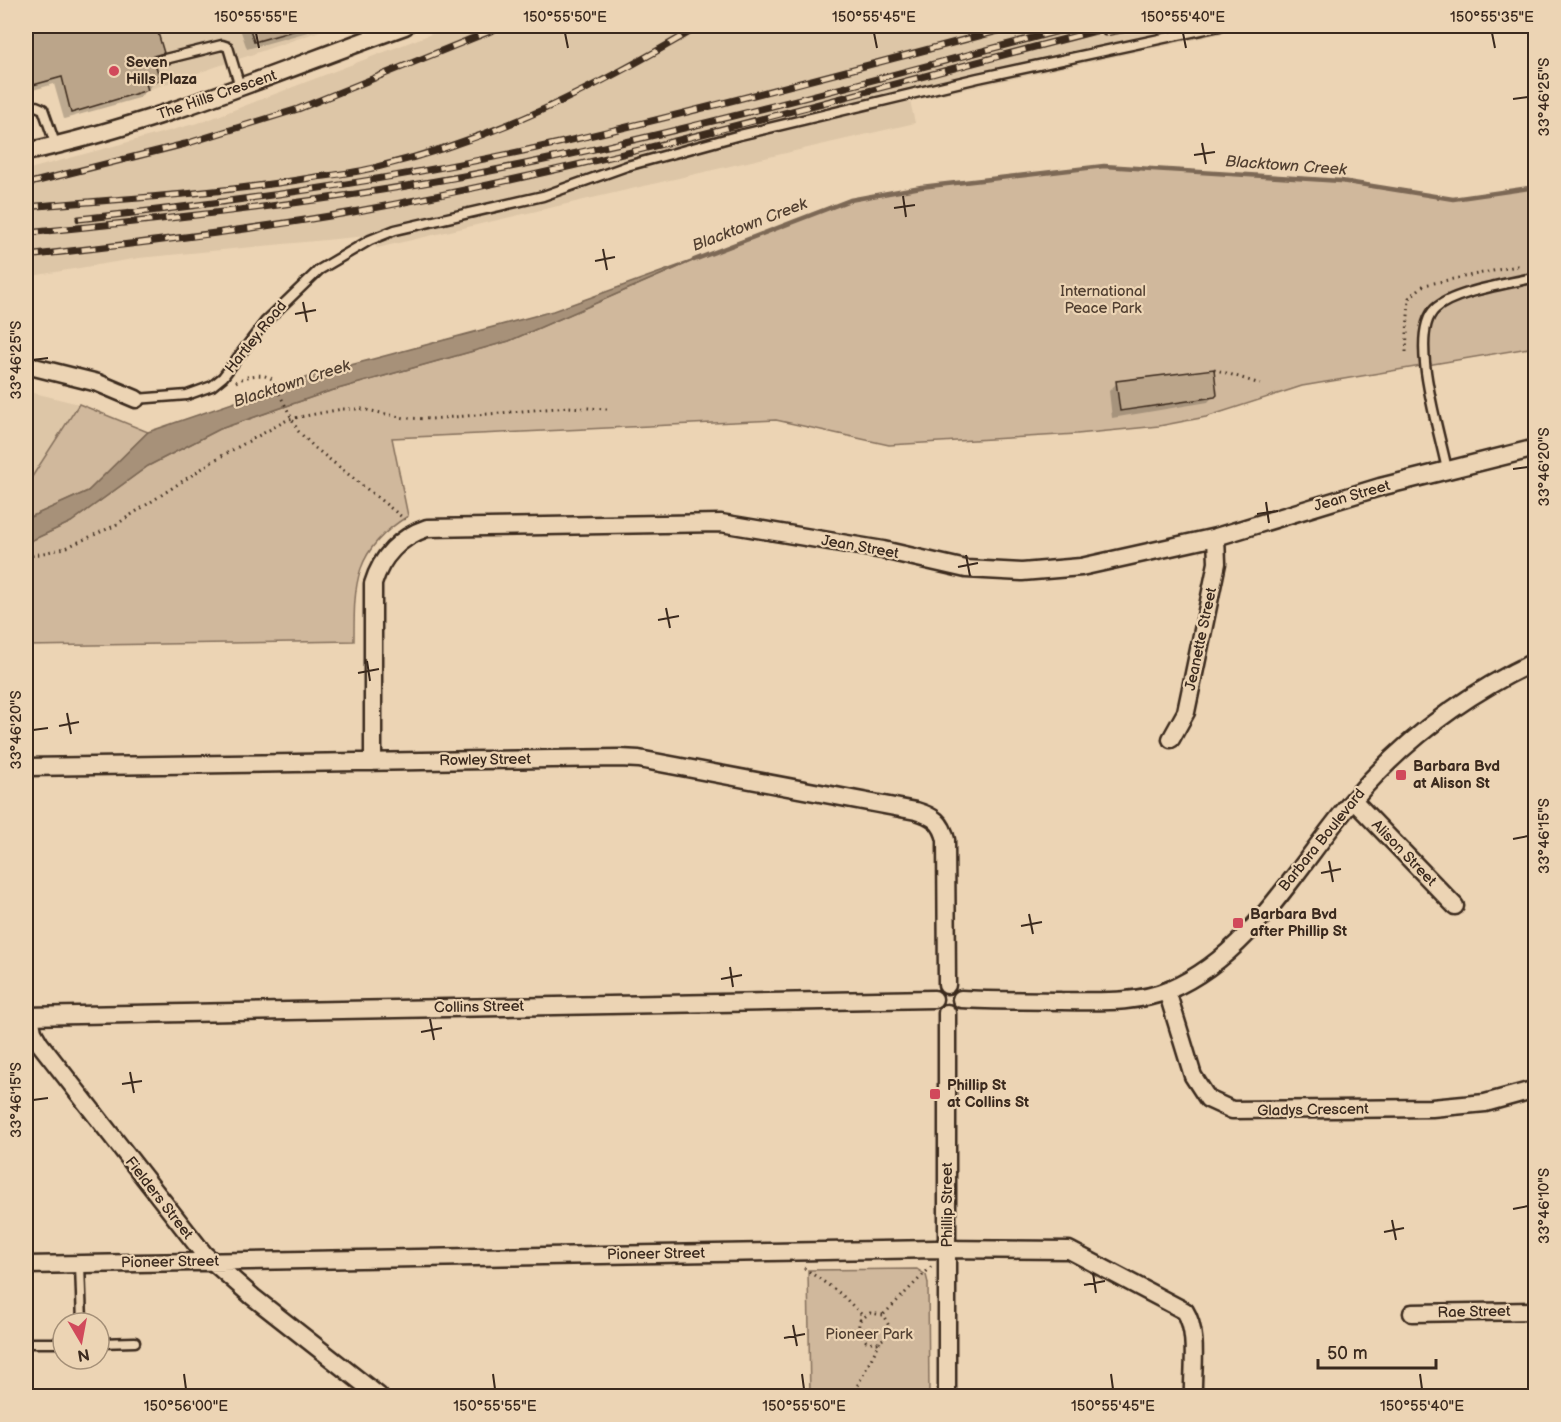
<svg xmlns="http://www.w3.org/2000/svg" width="1561" height="1422" font-family="'Balsamiq Sans',sans-serif">
<rect width="100%" height="100%" fill="#ecd4b4"/>
<filter id="ink" filterUnits="userSpaceOnUse"><feTurbulence type="fractalNoise" baseFrequency=".0167" numOctaves="2"/><feDisplacementMap in="SourceGraphic" scale="12" xChannelSelector="R" yChannelSelector="G"/><feConvolveMatrix kernelMatrix="1 2 1 2 8 2 1 2 1" color-interpolation-filters="sRGB"/></filter>
<g filter="url(#ink)">
<!-- built -->
<path fill="#ddc6a7" d="M26 26H335L148 90 71 113 62 77 26 87Z
M452 26H1290L1228 32 910 101 915 123 377 248 367 236 139 258 26 277V170L205 121Z
M26 391 79 404 26 486Z"/>
<!-- green -->
<path fill="#d0b89c" stroke="#86715d" stroke-width="1.5" d="M1104 166 1341 181 1453 199 1535 187V347L1302 386 1206 417 1159 426 1077 434 889 445 776 420 392 438 408 516C354 549 354 583 354 641L26 646V543L71 522 148 466 220 429 327 392 509 341 697 259 850 200 921 187Z
M79 404 148 432 88 491 26 519V486Z
M917 1269 926 1275 928 1283 929 1396H810L808 1270Z"/>
<!-- water -->
<path fill="#a79179" stroke="#7c6855" stroke-width="1.5" d="M697 259 509 341 327 392 220 429 148 466 71 522 26 543V519L88 491 148 432 317 374 553 311Z"/>
<!-- shadow -->
<path fill="#0003" d="M26 26H181L156 32 163 52 153 61 158 79 139 98 64 119 54 84 26 92Z
M239 26H329L247 49Z
M1117 383 1215 394 1208 402 1112 418 1109 391Z"/>
<g fill="none" stroke-linecap="round" stroke-linejoin="round">
<!-- stream -->
<path stroke="#7c6855" stroke-width="4.5" d="M694 260 850 200 921 187 1104 166 1341 181 1453 199 1536 187"/>
</g>
<!-- building -->
<path fill="#bba58a" stroke="#3b2a1e" stroke-width="1.5" d="M26 26H156L164 53 153 56 160 80 146 84 148 90 71 113 62 77 26 87Z
M249 26H300V29L254 42Z
M1214 369 1217 395 1215 397 1120 411 1116 381Z"/>
<g fill="none" stroke-linecap="round" stroke-linejoin="round">
<!-- lane casing -->
<g stroke="#3b2a1e" stroke-width="13">
<path id="lane" d="M161 60 222 45 228 47 240 87
M26 109 36 106 43 109 56 146
M136 399 187 395 212 386 223 377 265 322 319 270 370 240 395 230 543 196 627 166 740 135 978 78 1220 26
M1447 470C1441 436 1407 335 1435 309 1454 291 1509 284 1536 277
M80 1264 82 1323
M26 1343H63
M99 1343 135 1342"/>
</g>
<!-- street casing -->
<g stroke="#3b2a1e" stroke-width="21">
<path id="street" d="M26 152C157 124 279 71 405 26
M26 365 98 383 136 399
M1171 739 1186 712 1217 563 1216 537
M373 762V584C381 557 400 537 427 528L721 523 883 550 966 569 1022 572 1081 567 1216 537 1380 487 1536 448
M26 767 620 758 639 759 916 811C933 816 942 822 946 840L947 985
M1353 800 1455 906
M1167 991 1193 1076 1208 1099 1232 1110 1432 1108 1485 1103 1536 1089
M961 999C995 1001 1028 1000 1061 1001 1096 1001 1136 1004 1169 990 1250 956 1298 865 1353 800 1403 741 1466 694 1536 661
M26 1016 934 999
M30 1016 33 1032 40 1044 204 1254 253 1297 379 1396
M26 1265 936 1249 1069 1250 1185 1311C1199 1333 1192 1371 1193 1396
M1412 1313 1536 1311
M947 1396V1013"/>
</g>
<!-- path -->
<path stroke="#3b2a1e" stroke-width="3" stroke-dasharray="1.5 4.5" stroke-linecap="butt" d="M1406 352 1409 298 1424 285 1517 266 1519 270
M1214 369 1260 384
M236 382C246 376 261 372 272 379L298 431 314 447 407 521
M26 557 65 548 114 526 218 458 289 419 342 409H362L405 418 431 419 568 407 607 409
M804 1268 841 1294 863 1316
M883 1315 870 1313 860 1320 858 1329 866 1341 877 1343 886 1337 889 1326 883 1315 932 1266
M852 1396 880 1342"/>
<!-- lane -->
<use href="#lane" stroke="#ecd4b4" stroke-width="8"/>
<!-- street -->
<use href="#street" stroke="#ecd4b4" stroke-width="16"/>
<!-- rail casing -->
<g stroke="#3b2a1e" stroke-width="7">
<path id="rail" d="M1105 33 1144 26
M26 184 185 144 298 109 503 26
M26 207C120 199 216 194 310 178 332 175 356 173 377 167 498 138 595 88 700 26
M79 219C234 202 389 181 541 147 701 111 859 67 1017 26
M26 233C199 216 373 197 544 160 723 122 900 72 1078 26
M26 256C135 244 245 231 353 212 610 165 862 91 1115 26"/>
</g>
<!-- rail -->
<use href="#rail" stroke="#ecd4b4" stroke-width="4.5" stroke-dasharray="14" stroke-linecap="butt"/>
</g>
</g>
<!-- ticks -->
<path fill="none" stroke="#3b2a1e" stroke-width="2" d="M256 33 259 48M565 33 568 48M874 33 877 48M1183 33 1186 48M1492 33 1495 48M1513 99 1528 97M1202 143 1206 164M1194 155 1215 152M903 196 906 217M894 208 915 205M603 249 607 270M595 261 615 257M303 302 307 322M295 314 316 310M33 360 48 358M1513 469 1528 467M1266 502 1269 523M1257 514 1278 511M966 555 970 576M958 567 978 563M666 608 670 628M658 620 679 616M367 661 370 681M358 673 379 669M67 713 71 734M59 726 79 722M33 730 48 728M1513 839 1528 836M1329 861 1333 882M1321 873 1341 869M1029 914 1033 934M1021 926 1042 922M730 967 733 987M721 979 742 975M430 1019 434 1040M421 1032 442 1028M130 1072 134 1093M122 1084 142 1081M33 1100 48 1098M1513 1209 1528 1206M1392 1220 1396 1240M1384 1232 1404 1228M1093 1273 1096 1293M1084 1285 1105 1281M793 1325 797 1346M784 1338 805 1334M184 1374 186 1389M493 1374 495 1389M802 1374 804 1389M1111 1374 1113 1389M1420 1374 1422 1389"/>
<!-- markers -->
<g fill="#d1495b" stroke="#ecd4b4" stroke-width="2">
<circle cx="114" cy="71" r="6"/>
<rect x="1395" y="769" width="12" height="12" rx="3"/>
<rect x="1232" y="917" width="12" height="12" rx="3"/>
<rect x="929" y="1088" width="12" height="12" rx="3"/>
</g>
<g text-anchor="middle" dominant-baseline="central" stroke-width="4.5" stroke-linejoin="round" paint-order="stroke">
<!-- poi labels -->
<g font-size="15" font-weight="bold" fill="#3b2a1e" stroke="#ecd4b4" text-anchor="start">
<text x="126" y="62">Seven<tspan x="126" dy="17">Hills Plaza</tspan></text>
<text x="1413" y="766">Barbara Bvd<tspan x="1413" dy="17">at Alison St</tspan></text>
<text x="1250" y="914">Barbara Bvd<tspan x="1250" dy="17">after Phillip St</tspan></text>
<text x="947" y="1085">Phillip St<tspan x="947" dy="17">at Collins St</tspan></text>
</g>
<!-- street labels -->
<g font-size="15" fill="#3b2a1e" stroke="#ecd4b4">
<text transform="translate(217 95) rotate(-19)">The Hills Crescent</text>
<text transform="translate(256 337) rotate(-51)">Hartley Road</text>
<text transform="translate(1352 496) rotate(-16)">Jean Street</text>
<text transform="translate(860 547) rotate(10)">Jean Street</text>
<text transform="translate(1201 639) rotate(-78)">Jeanette Street</text>
<text transform="translate(485 760) rotate(-1)">Rowley Street</text>
<text transform="translate(1322 840) rotate(-51)">Barbara Boulevard</text>
<text transform="translate(1404 853) rotate(46)">Alison Street</text>
<text transform="translate(479 1007) rotate(-1)">Collins Street</text>
<text transform="translate(1313 1110) rotate(-1)">Gladys Crescent</text>
<text transform="translate(159 1198) rotate(52)">Fielders Street</text>
<text transform="translate(947 1205) rotate(-90)">Phillip Street</text>
<text transform="translate(656 1254) rotate(-1)">Pioneer Street</text>
<text transform="translate(170 1262) rotate(-1)">Pioneer Street</text>
<text transform="translate(1474 1312) rotate(-1)">Rae Street</text>
</g>
<!-- park labels -->
<g font-size="15" fill="#513f31" stroke="#ecd4b4">
<text x="1103" y="291">International<tspan x="1103" dy="17">Peace Park</tspan></text>
<text x="869" y="1334">Pioneer Park</text>
</g>
<!-- water labels -->
<g font-size="16" font-style="italic" fill="#513f30" stroke="#ecd4b4">
<text transform="translate(1286 166) rotate(4)">Blacktown Creek</text>
<text transform="translate(750 225) rotate(-21)">Blacktown Creek</text>
<text transform="translate(292 384) rotate(-18)">Blacktown Creek</text>
</g>
</g>
<!-- margin -->
<rect width="1561" height="1422" fill="none" stroke="#ecd4b4" stroke-width="66"/>
<!-- north arrow -->
<g transform="translate(81 1341) rotate(170)"><circle r="28" fill="#ecd4b4" stroke="#a59078" stroke-width="1.5"/>
<path d="M0-4.5L10 22L0 15L-10 22Z" fill="#d1495b"/>
<text y="-9" font-size="16" font-weight="bold" text-anchor="middle" fill="#3b2a1e">N</text>
</g>
<!-- scale -->
<path d="M1318 1359v9h118v-9" fill="none" stroke="#3b2a1e" stroke-width="3"/>
<text x="1327" y="1359" font-size="18" fill="#3b2a1e" stroke="#ecd4b4" stroke-width="4.5" paint-order="stroke">50 m</text>
<rect x="33" y="33" width="1495" height="1356" fill="none" stroke="#3b2a1e" stroke-width="2"/>
<g font-size="15" text-anchor="middle" fill="#3b2a1e">
<text x="256" y="22">150°55'55"E</text>
<text x="565" y="22">150°55'50"E</text>
<text x="874" y="22">150°55'45"E</text>
<text x="1183" y="22">150°55'40"E</text>
<text x="1492" y="22">150°55'35"E</text>
<text transform="translate(1544 97) rotate(-90)" y="5">33°46'25"S</text>
<text transform="translate(16 360) rotate(-90)" y="5">33°46'25"S</text>
<text transform="translate(1544 467) rotate(-90)" y="5">33°46'20"S</text>
<text transform="translate(16 730) rotate(-90)" y="5">33°46'20"S</text>
<text transform="translate(1544 836) rotate(-90)" y="5">33°46'15"S</text>
<text transform="translate(16 1100) rotate(-90)" y="5">33°46'15"S</text>
<text transform="translate(1544 1206) rotate(-90)" y="5">33°46'10"S</text>
<text x="186" y="1411">150°56'00"E</text>
<text x="495" y="1411">150°55'55"E</text>
<text x="804" y="1411">150°55'50"E</text>
<text x="1113" y="1411">150°55'45"E</text>
<text x="1422" y="1411">150°55'40"E</text>
</g>
</svg>
